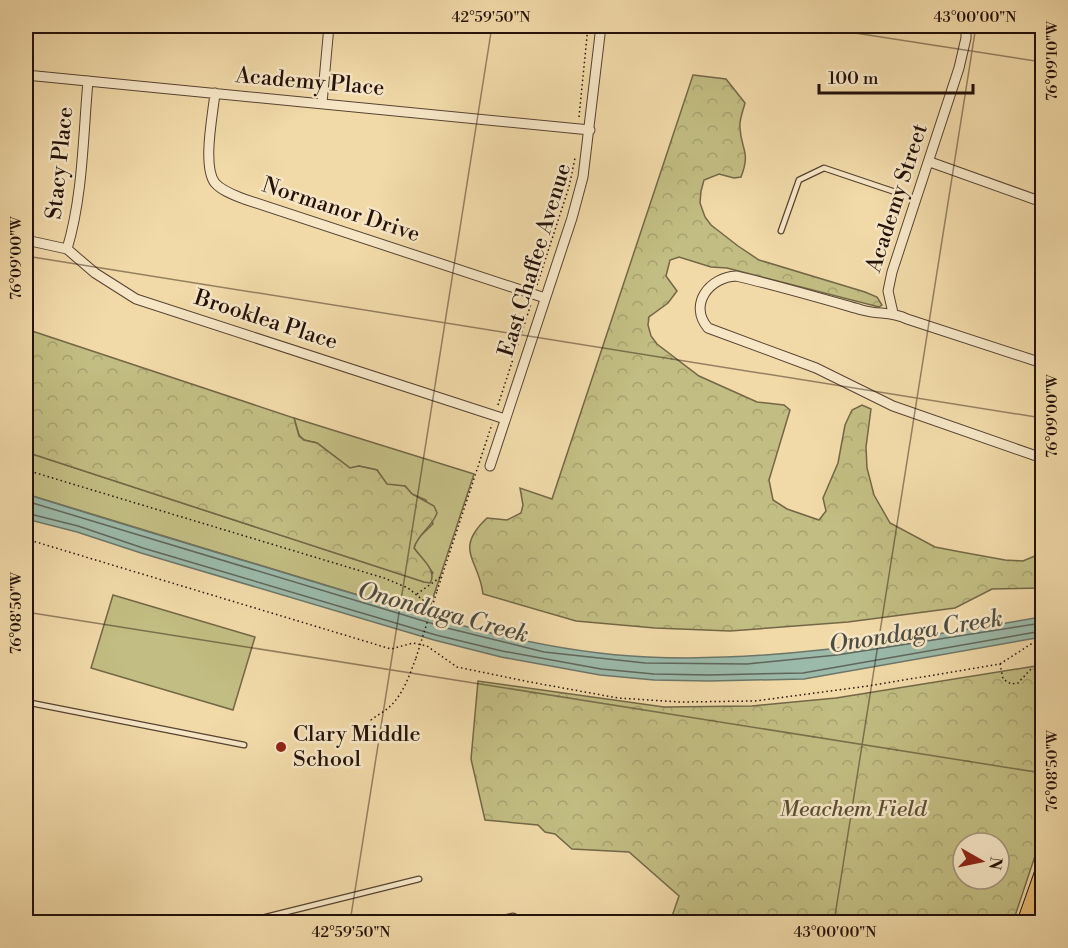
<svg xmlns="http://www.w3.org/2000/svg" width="1068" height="948" font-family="'Libre Bodoni',serif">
<defs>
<pattern id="forest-crowns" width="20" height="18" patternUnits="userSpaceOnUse" patternTransform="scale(1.5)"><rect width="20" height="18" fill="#c2bd82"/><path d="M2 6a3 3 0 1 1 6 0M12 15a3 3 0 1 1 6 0" fill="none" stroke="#a7a16f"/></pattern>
</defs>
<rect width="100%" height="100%" fill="#f1d9a8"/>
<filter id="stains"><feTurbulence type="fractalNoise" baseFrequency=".00333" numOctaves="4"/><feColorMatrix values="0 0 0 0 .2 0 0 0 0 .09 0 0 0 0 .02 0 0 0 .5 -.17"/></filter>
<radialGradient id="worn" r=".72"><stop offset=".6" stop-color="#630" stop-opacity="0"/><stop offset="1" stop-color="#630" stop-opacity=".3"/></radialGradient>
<!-- green -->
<path fill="#c2bd82" stroke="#736746" stroke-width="1.5" d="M294 418 474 474 427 616 26 494V452L424 582 433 573 414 548C416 538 426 531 433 524L426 500 412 494 405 486 387 485 377 470 359 466 350 468 317 443 304 440 299 435Z
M113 595 255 637 233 710 91 668Z"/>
<!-- forest -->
<path fill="url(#forest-crowns)" stroke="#736746" stroke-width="1.5" fill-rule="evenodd" d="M693 75 726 79 745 103C743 111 739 120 740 128 741 150 751 151 741 177L734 178 719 174 704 180 701 191 700 203 705 217 711 225 738 246 759 260 865 292 877 297 882 305 879 307 727 268 711 267 679 257 670 260 666 276 677 291 668 303 649 317 648 325 651 336 657 344 699 376 757 402 784 405 790 410 769 480 773 500 787 509 819 520 826 511 823 498 838 463 845 425 852 410 862 405 871 409 866 447 867 468 874 495 890 523 935 547 961 552 1005 560 1023 561 1042 553V588L992 589 955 608 848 622 730 631 655 628 576 621 483 594C479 559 453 550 487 518L507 520 521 513 523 505 520 488 552 499Z
M26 329 294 418 299 436 304 440 317 443 350 468 359 466 377 470 387 484 405 486 412 494 434 506 437 513C431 529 418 533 414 548 421 558 438 571 430 583L424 582 26 452Z
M1042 665V835L1013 922H670L679 896 629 852 572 849 555 834 545 832 538 825 485 820 471 759 478 681 664 707 752 706 836 698ZM963 843H999V879H963Z"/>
<!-- water -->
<path fill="#9bbaaa" stroke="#6b766a" stroke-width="1.5" d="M26 494C120 524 216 552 311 581 421 614 531 652 647 657 781 663 911 638 1042 617V637L804 679 709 681 654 680 600 675 501 657 434 640 141 553 77 532 26 519Z"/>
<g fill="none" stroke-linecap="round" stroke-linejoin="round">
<!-- shore -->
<path stroke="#60665a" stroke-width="1.5" d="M26 501 447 628 544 652 645 663 747 664 837 655 1042 623
M26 513 78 526 143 548 436 635 502 651 601 669 654 674 709 675 803 673 1042 631"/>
<!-- stream -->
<path stroke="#6b766a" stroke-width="3" d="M446 610 454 624"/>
<!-- lane casing -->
<g stroke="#574331" stroke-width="7">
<path id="lane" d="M781 231 799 180 824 168 916 199
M1036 455 1042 435
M26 704 31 703 244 745
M261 922 266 917 419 879
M487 922 513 916 526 922"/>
</g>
<!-- street casing -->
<g stroke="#574331" stroke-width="11">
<path id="street" d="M26 75 590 130
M215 93C213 114 202 166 215 183 222 191 234 195 244 199L545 298
M322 103 329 26
M930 162 1042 202
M26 240 67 249 95 273 136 299 505 419
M67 249C83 196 83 136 88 81
M893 313 888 291 892 272 959 68 966 38V26
M1042 363 907 319C890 311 880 315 862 310 820 298 779 286 736 276 710 277 688 304 708 328L816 368 893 406 1042 458
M490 466 572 218 583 177 601 26"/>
</g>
<!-- secondary casing -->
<g stroke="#241109" stroke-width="16">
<path id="secondary" d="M1036 26H1042"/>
</g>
<!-- primary casing -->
<g stroke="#241109" stroke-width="17">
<path id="primary" d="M1025 922 1042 874"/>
</g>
<!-- path -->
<path stroke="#241109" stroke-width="1.5" stroke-dasharray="1.5 3" stroke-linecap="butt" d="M579 117 588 26
M537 285 569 187 575 158
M498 405 531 304
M26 470 384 578 408 588 424 601
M26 539 391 649 413 643 427 646 457 667 530 682 618 698 680 702 755 701 868 686 1000 664 1003 679 1011 684 1018 683 1031 669H1042
M437 591 492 424
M417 594 442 576
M1000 664 1042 637
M381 739 375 735 371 720C376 716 382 713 387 709 403 696 409 676 416 658"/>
<!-- lane -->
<use href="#lane" stroke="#f6e6c6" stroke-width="4.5"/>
<!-- street -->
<use href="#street" stroke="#f6e6c6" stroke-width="9"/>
<!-- secondary -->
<use href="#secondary" stroke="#f6e6c6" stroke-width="14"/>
<!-- primary -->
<use href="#primary" stroke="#e8bc74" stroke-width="15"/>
<!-- path-bridge -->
<path stroke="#241109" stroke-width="1.5" stroke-dasharray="1.5 3" stroke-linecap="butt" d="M416 658 437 591"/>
</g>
<!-- ticks -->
<path fill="none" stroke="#241109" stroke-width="1.5" stroke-opacity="0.45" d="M810 26 1042 62M26 256 1042 418M26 612 1042 773M350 922 492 26M834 922 976 26"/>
<!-- markers -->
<circle fill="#8f2418" stroke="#f6e6c6" stroke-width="2" cx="281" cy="747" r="6"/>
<g text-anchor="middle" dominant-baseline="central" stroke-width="5" stroke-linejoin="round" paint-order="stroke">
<!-- street labels -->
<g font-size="22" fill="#241109" stroke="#f6e6c6">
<text transform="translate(310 82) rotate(5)">Academy Place</text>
<text transform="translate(60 163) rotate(-84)">Stacy Place</text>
<text transform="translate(897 198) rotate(-72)">Academy Street</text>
<text transform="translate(341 210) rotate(18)">Normanor Drive</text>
<text transform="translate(535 260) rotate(-73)">East Chaffee Avenue</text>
<text transform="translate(266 320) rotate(18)">Brooklea Place</text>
</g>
<!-- poi labels -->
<g font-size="22" fill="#241109" stroke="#f6e6c6" text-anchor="start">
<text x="293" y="734">Clary Middle<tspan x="293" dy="25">School</tspan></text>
</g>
<!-- park labels -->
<g font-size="22" font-style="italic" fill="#5b4d33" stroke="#f6e6c6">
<text x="853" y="809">Meachem Field</text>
</g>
<!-- water labels -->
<g font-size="24" font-style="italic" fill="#4e4c41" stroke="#f6e6c6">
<text transform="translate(443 613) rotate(15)">Onondaga Creek</text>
<text transform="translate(916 632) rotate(-9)">Onondaga Creek</text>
</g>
</g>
<!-- margin -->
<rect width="1068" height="948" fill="none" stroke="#f1d9a8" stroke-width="66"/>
<!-- north arrow -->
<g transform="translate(981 861) rotate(99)"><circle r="28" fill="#f6e6c6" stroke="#a2917a" stroke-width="1.5"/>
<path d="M0-4.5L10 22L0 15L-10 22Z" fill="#8f2418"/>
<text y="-9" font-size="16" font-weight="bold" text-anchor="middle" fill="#241109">N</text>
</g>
<!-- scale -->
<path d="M819 84v9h154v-9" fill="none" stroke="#241109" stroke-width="3"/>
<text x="828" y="84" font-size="18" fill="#241109" stroke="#f6e6c6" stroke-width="4.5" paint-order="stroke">100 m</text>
<rect x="33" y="33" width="1002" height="882" fill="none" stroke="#241109" stroke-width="2"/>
<g font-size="15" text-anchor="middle" fill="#241109">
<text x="491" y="22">42°59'50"N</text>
<text x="975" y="22">43°00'00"N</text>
<text transform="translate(1052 61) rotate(-90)" y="5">76°09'10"W</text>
<text transform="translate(16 258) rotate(-90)" y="5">76°09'00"W</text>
<text transform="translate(1052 416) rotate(-90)" y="5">76°09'00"W</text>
<text transform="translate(16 613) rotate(-90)" y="5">76°08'50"W</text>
<text transform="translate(1052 771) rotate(-90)" y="5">76°08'50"W</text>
<text x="351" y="937">42°59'50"N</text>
<text x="835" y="937">43°00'00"N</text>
</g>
<rect width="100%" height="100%" filter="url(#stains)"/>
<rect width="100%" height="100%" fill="url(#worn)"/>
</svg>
